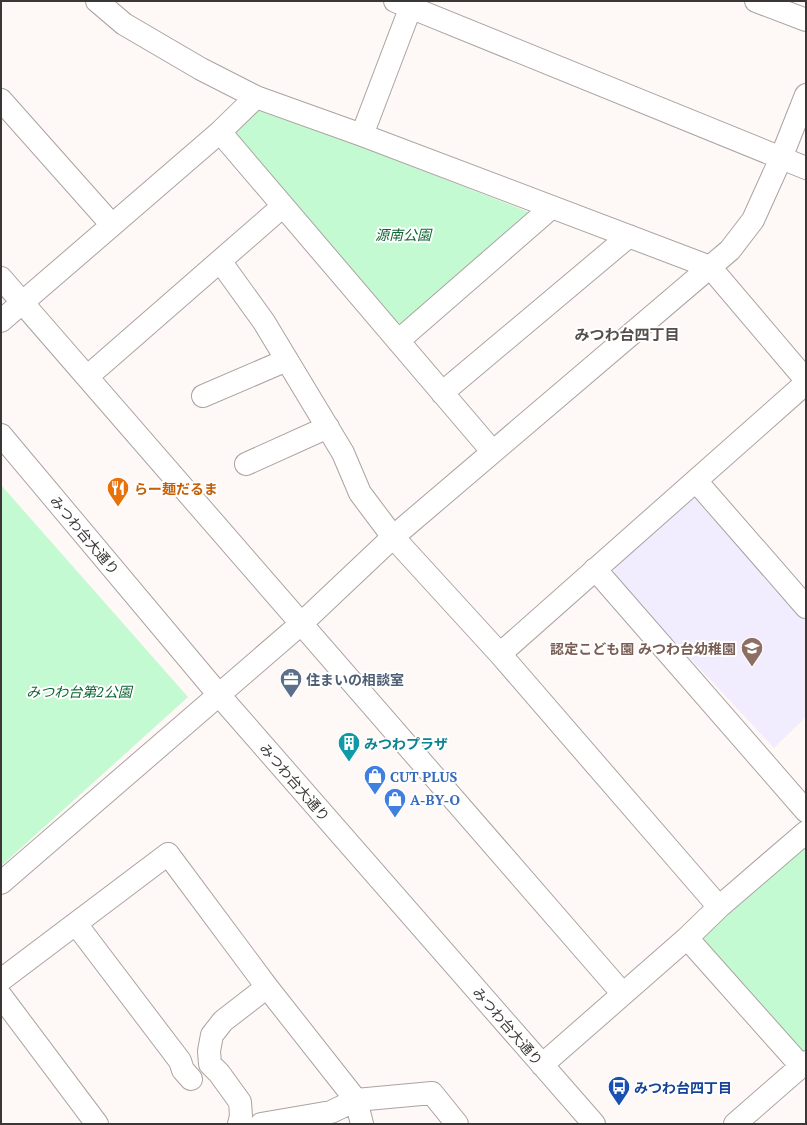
<svg xmlns="http://www.w3.org/2000/svg" width="807" height="1125" font-family="'PT Serif','Noto Sans JP',serif">
<rect width="100%" height="100%" fill="#fef8f6"/>
<!-- education -->
<path fill="#f1edfe" d="M691 497 703 498 806 619V717L774 748 614 577 615 565Z"/>
<!-- green -->
<path fill="#c3fad1" d="M255 105 531 213 403 323 391 322 232 138 233 129Z
M1 485 188 697 1 866Z
M806 844V1054L800 1059 697 940Z"/>
<g fill="none" stroke-linecap="round" stroke-linejoin="round">
<!-- minor casing -->
<g stroke="#aca3a0" stroke-width="24">
<path id="minor" d="M97 1 124 24 201 69 256 97 362 135 710 267 806 380
M395 1 806 168
M756 1 806 20
M1 100 112 225
M220 132 492 451
M362 135 413 1
M220 261 264 322 343 453 360 493 393 537 500 654 806 383
M1 278 623 994
M1 321 220 132 256 97
M398 341 552 207
M87 377 283 206
M442 393 629 236
M203 396 287 360
M1 435 219 695 594 1124
M246 464 328 427
M696 481 806 607
M595 569 806 811
M500 654 719 907
M1 883 302 623 393 537 730 250 753 220 781 158 806 95
M76 924 180 1061 183 1070 191 1079
M687 938 801 1066
M1 980 168 854 267 987 356 1100 432 1093 457 1124
M1 996 97 1124
M542 1065 687 938 719 907 806 832
M239 1124 241 1116 240 1102 219 1073 210 1064 209 1051 212 1035 223 1021 267 987
M261 1124 331 1112 356 1100 362 1124
M735 1124 806 1062"/>
</g>
<!-- minor -->
<use href="#minor" stroke="#fff" stroke-width="22"/>
</g>
<!-- icons -->
<defs>
<g id="restaurant-pin" transform="scale(1.15)"><path d="M0 17L-7.5 6A9.5 9.5 0 1 1 7.5 6Z" fill="#e8710a" stroke="#fff"/><path d="M-5-6h1v4h1v-4h1v4h1v-4h1v5L-1.5 .5V6h-2V.5L-5-1ZM5-6V6H3V1.5H1.5Q1.5-4 5-6Z" fill="#fff"/></g>
<g id="school-pin" transform="scale(1.15)"><path d="M0 17L-7.5 6A9.5 9.5 0 1 1 7.5 6Z" fill="#8d6e63" stroke="#fff"/><path d="M0-5L7-2L0 1L-7-2ZM-4 1L0 2.5L4 1V4Q0 6-4 4Z" fill="#fff"/></g>
<g id="office-pin" transform="scale(1.15)"><path d="M0 17L-7.5 6A9.5 9.5 0 1 1 7.5 6Z" fill="#5c6f8a" stroke="#fff"/><path d="M-6-3h4V-5.5h4V-3h4V5H-6ZM-1-4.5V-3h2v-1.5ZM-6 0V1H6V0Z" fill="#fff"/></g>
<g id="building-pin" transform="scale(1.15)"><path d="M0 17L-7.5 6A9.5 9.5 0 1 1 7.5 6Z" fill="#0f9aa8" stroke="#fff"/><path d="M-4-6H4V6H1V3H-1V6H-4ZM-2.5-4.3h1.7v1.8h-1.7ZM.8-4.3h1.7v1.8H.8ZM-2.5-1h1.7V.8h-1.7ZM.8-1h1.7V.8H.8Z" fill="#fff"/></g>
<g id="shop-pin" transform="scale(1.15)"><path d="M0 17L-7.5 6A9.5 9.5 0 1 1 7.5 6Z" fill="#3f7fe0" stroke="#fff"/><path d="M-5-2.5h2.3a2.7 3.5 0 0 1 5.4 0H5L5.5 6h-11ZM-1.5-2.5h3a1.5 2.3 0 0 0-3 0Z" fill="#fff"/></g>
<g id="bus-pin" transform="scale(1.15)"><path d="M0 17L-7.5 6A9.5 9.5 0 1 1 7.5 6Z" fill="#1a4fb4" stroke="#fff"/><path d="M-5-6H5V4H4V6H2V4H-2V6H-4V4H-5ZM-3.5-4V0h7V-4ZM-3.5 1.2v1.5H-2V1.2ZM2 1.2v1.5H3.5V1.2Z" fill="#fff"/></g>
</defs>
<g fill-rule="evenodd">
<use href="#restaurant-pin" x="118" y="488"/>
<use href="#school-pin" x="752" y="648"/>
<use href="#office-pin" x="291" y="679"/>
<use href="#building-pin" x="349" y="743"/>
<use href="#shop-pin" x="375" y="776"/>
<use href="#shop-pin" x="395" y="799"/>
<use href="#bus-pin" x="619" y="1087"/>
</g>
<g text-anchor="middle" dominant-baseline="central" stroke-width="4" stroke-linejoin="round" paint-order="stroke">
<!-- park labels -->
<g font-size="14" font-style="italic" fill="#0d6533" stroke="#fff">
<text x="403" y="234">源南公園</text>
<text x="79" y="691">みつわ台第2公園</text>
</g>
<!-- food labels -->
<g font-size="14" font-weight="bold" fill="#c56008" stroke="#fff" text-anchor="start">
<text x="134" y="488">らー麺だるま</text>
</g>
<!-- street labels -->
<g font-size="14" fill="#3b3736" stroke="#fff">
<text transform="translate(85 535) rotate(50)">みつわ台大通り</text>
<text transform="translate(295 782) rotate(49)">みつわ台大通り</text>
<text transform="translate(508 1026) rotate(49)">みつわ台大通り</text>
</g>
<!-- education labels -->
<g font-size="14" font-weight="bold" fill="#785e54" stroke="#fff" text-anchor="end">
<text x="736" y="648">認定こども園 みつわ台幼稚園</text>
</g>
<!-- service labels -->
<g font-size="14" font-weight="bold" fill="#4e5e75" stroke="#fff" text-anchor="start">
<text x="306" y="679">住まいの相談室</text>
</g>
<!-- culture labels -->
<g font-size="14" font-weight="bold" fill="#0d838f" stroke="#fff" text-anchor="start">
<text x="364" y="743">みつわプラザ</text>
</g>
<!-- shop labels -->
<g font-size="14" font-weight="bold" fill="#366cbe" stroke="#fff" text-anchor="start">
<text x="390" y="776">CUT PLUS</text>
<text x="410" y="799">A-BY-O</text>
</g>
<!-- transit labels -->
<g font-size="14" font-weight="bold" fill="#164399" stroke="#fff" text-anchor="start">
<text x="634" y="1087">みつわ台四丁目</text>
</g>
<!-- neighbourhood labels -->
<g font-size="15" font-weight="bold" fill="#554e4b" stroke="#fff">
<text x="627" y="334">みつわ台四丁目</text>
</g>
</g>
<!-- border -->
<rect width="807" height="1125" fill="none" stroke="#3b3736" stroke-width="4"/>
</svg>
